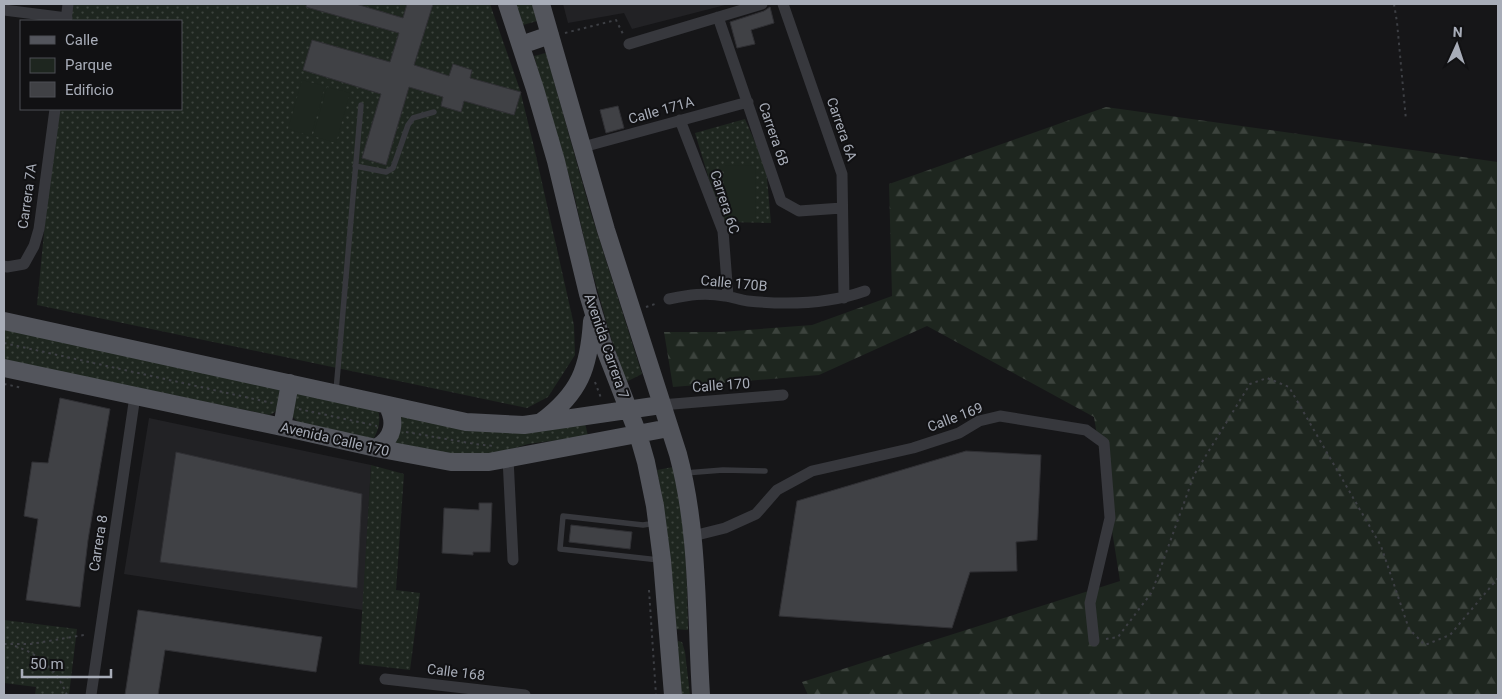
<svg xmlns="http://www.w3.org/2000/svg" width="1502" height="699" font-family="Roboto,sans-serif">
<defs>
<pattern id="green-dots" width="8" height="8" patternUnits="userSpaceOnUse" patternTransform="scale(1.25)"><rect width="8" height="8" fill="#1e261f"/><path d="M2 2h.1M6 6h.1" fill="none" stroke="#3c433d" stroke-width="1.8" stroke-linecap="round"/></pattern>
<pattern id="forest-firs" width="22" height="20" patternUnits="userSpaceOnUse" patternTransform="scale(1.25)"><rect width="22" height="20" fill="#1e261f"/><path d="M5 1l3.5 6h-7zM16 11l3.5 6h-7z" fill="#3c433d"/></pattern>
</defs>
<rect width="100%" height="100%" fill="#161618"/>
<!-- built -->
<path fill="#222225" d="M563 4H729L632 29 624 13 568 23Z
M149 418 371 465 363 610 124 574Z"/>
<!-- green -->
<path fill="url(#green-dots)" d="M66 4H490L520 90 534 147 574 325 575 355 548 397 527 408 37 305 56 109H181V21H65Z
M516 4H532L537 21 523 25Z
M546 53 590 210 642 374 626 382 610 335 589 260 573 190 534 56Z
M745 119 766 167 771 223 722 222 695 133Z
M4 329 270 385 281 391C280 401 280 412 269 415L4 360Z
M302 391 378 410C381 420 379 429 374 438L368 439 299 423 292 416 295 394Z
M399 414 584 419 588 436 528 444 499 453 467 456 394 444Z
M371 465 404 474 396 590 420 593 410 670 359 664Z
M673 467C686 520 687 575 688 630L673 629C670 576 668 522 657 470Z
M4 620 77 629 69 695H35L36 687 4 683Z
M678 641 682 642 685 652 690 695H682L676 645Z"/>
<!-- forest -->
<path fill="url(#forest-firs)" d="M1106 107 1498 162V695H808L802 682 1120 581 1094 417 927 326 819 375 673 387 664 332H721L812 325 892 296 889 184Z"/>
<!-- pitch -->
<path fill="#1e261f" d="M302 80 325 86 311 136 288 129Z
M327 87 350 93 336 143 313 136Z
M725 165 756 166 755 219H725Z"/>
<!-- building -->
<path fill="#404145" stroke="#303034" d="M307 4H356L403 18 407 4H433L414 65 449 76 453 64 472 70 470 78 521 92 514 115 464 101 461 112 441 106 443 97 409 87 386 165 362 158 381 94 303 70 312 40 390 62 399 33 306 7Z
M770 7 774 23 751 30 755 44 737 48 730 22 764 11Z
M618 106 624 128 606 133 600 110Z
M60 398 110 409 88 540 80 607 26 600 38 519 24 516 32 462 48 463Z
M966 451 1041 455 1037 540 1016 542 1017 571 970 572 952 628 779 616 797 501Z
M176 452 362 494 357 588 160 562Z
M479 503H492L490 552H473V555L442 553 444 508 479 510Z
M571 525 632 532 630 549 569 542Z
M138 610 322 637 316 672 165 650 158 695H125Z"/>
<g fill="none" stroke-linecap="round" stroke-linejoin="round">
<!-- path -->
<path stroke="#3d3f44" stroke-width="2" stroke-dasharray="2.5 4" stroke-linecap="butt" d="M1394 4 1397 22 1406 120
M565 33 616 20 623 34
M646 307 658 303
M4 343 272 403
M595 382 601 398
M4 384 23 388
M299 409 377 426
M406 432 475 444 493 446
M649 590 656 695
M1106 639 1118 637 1152 592 1194 475 1250 384 1267 378 1289 387 1381 546 1409 629 1425 645 1450 635 1498 578
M4 644H31L84 635
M15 646C41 655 56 669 67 695"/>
<!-- service -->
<path stroke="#37383d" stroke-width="5.5" d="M355 166 386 172 393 168 408 125 413 118 434 112
M336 391 361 105
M685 473 723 470 765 471
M656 523 643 525 563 516 560 549 659 560"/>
<!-- minor -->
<path stroke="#37383d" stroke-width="11" d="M783 4 842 174 844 298
M4 10 67 18
M718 17 781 201 799 211 842 208
M66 21 68 4
M629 44 762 4
M680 120 723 231 728 296
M583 147 748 102
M4 266 7 267 24 264 34 246 39 229 55 109
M669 299C689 295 704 292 725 296 733 297 740 300 748 301 786 305 828 304 865 291
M661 405 783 395
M508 458 513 560
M693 536 725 528 756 514 777 490 812 471 913 448 959 433 979 421 1000 416 1086 430 1104 443 1110 518 1090 603 1094 641
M385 679 525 695
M91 695 135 396"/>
<!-- primary -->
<path stroke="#53555c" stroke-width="18" d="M507 4 535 89 556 161 588 294 603 344 638 434 646 462 655 506 662 560 673 695
M541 4 606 230 678 454C699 532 696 615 701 695
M521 45 550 35
M4 321 466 422 524 425 661 405
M4 368 282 427 376 448 451 462H489L669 428
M541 422C580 393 589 368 592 321
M282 427 290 383
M376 448C393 439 397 422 387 405"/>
</g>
<g text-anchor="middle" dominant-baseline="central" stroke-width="4" stroke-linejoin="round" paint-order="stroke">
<!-- street labels -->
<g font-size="14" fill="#a8adb8" stroke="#111113">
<text transform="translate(661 110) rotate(-16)">Calle 171A</text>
<text transform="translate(842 129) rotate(71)">Carrera 6A</text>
<text transform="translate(774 134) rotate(71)">Carrera 6B</text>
<text transform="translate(27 196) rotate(-82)">Carrera 7A</text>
<text transform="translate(725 202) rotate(72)">Carrera 6C</text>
<text transform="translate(734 283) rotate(5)">Calle 170B</text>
<text transform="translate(607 346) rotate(71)">Avenida Carrera 7</text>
<text transform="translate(721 385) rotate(-4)">Calle 170</text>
<text transform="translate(955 417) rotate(-21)">Calle 169</text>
<text transform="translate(335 439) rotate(13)">Avenida Calle 170</text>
<text transform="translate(98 543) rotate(-81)">Carrera 8</text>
<text transform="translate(456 672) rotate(7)">Calle 168</text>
</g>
</g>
<!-- border -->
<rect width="1502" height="699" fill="none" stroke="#a8adb8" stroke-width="10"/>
<!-- legend -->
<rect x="20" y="20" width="162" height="90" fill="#111113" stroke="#4d4f55"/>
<rect x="30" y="36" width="25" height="8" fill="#53555c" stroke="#4d4f55"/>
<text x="65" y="45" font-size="15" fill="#a8adb8">Calle</text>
<rect x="30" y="58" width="25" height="15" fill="#1e261f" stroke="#4d4f55"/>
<text x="65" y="70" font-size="15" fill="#a8adb8">Parque</text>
<rect x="30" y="82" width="25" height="15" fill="#404145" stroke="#4d4f55"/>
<text x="65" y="95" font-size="15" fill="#a8adb8">Edificio</text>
<!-- north arrow -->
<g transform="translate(1457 45) rotate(3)" stroke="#111113" stroke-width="4" paint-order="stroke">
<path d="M0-4L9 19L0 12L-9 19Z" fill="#a8adb8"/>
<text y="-8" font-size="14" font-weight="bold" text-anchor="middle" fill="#a8adb8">N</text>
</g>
<!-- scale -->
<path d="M22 669v8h89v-8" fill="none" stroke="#a8adb8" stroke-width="2.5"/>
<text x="30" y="669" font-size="15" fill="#a8adb8" stroke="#111113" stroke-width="4" paint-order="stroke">50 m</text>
</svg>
